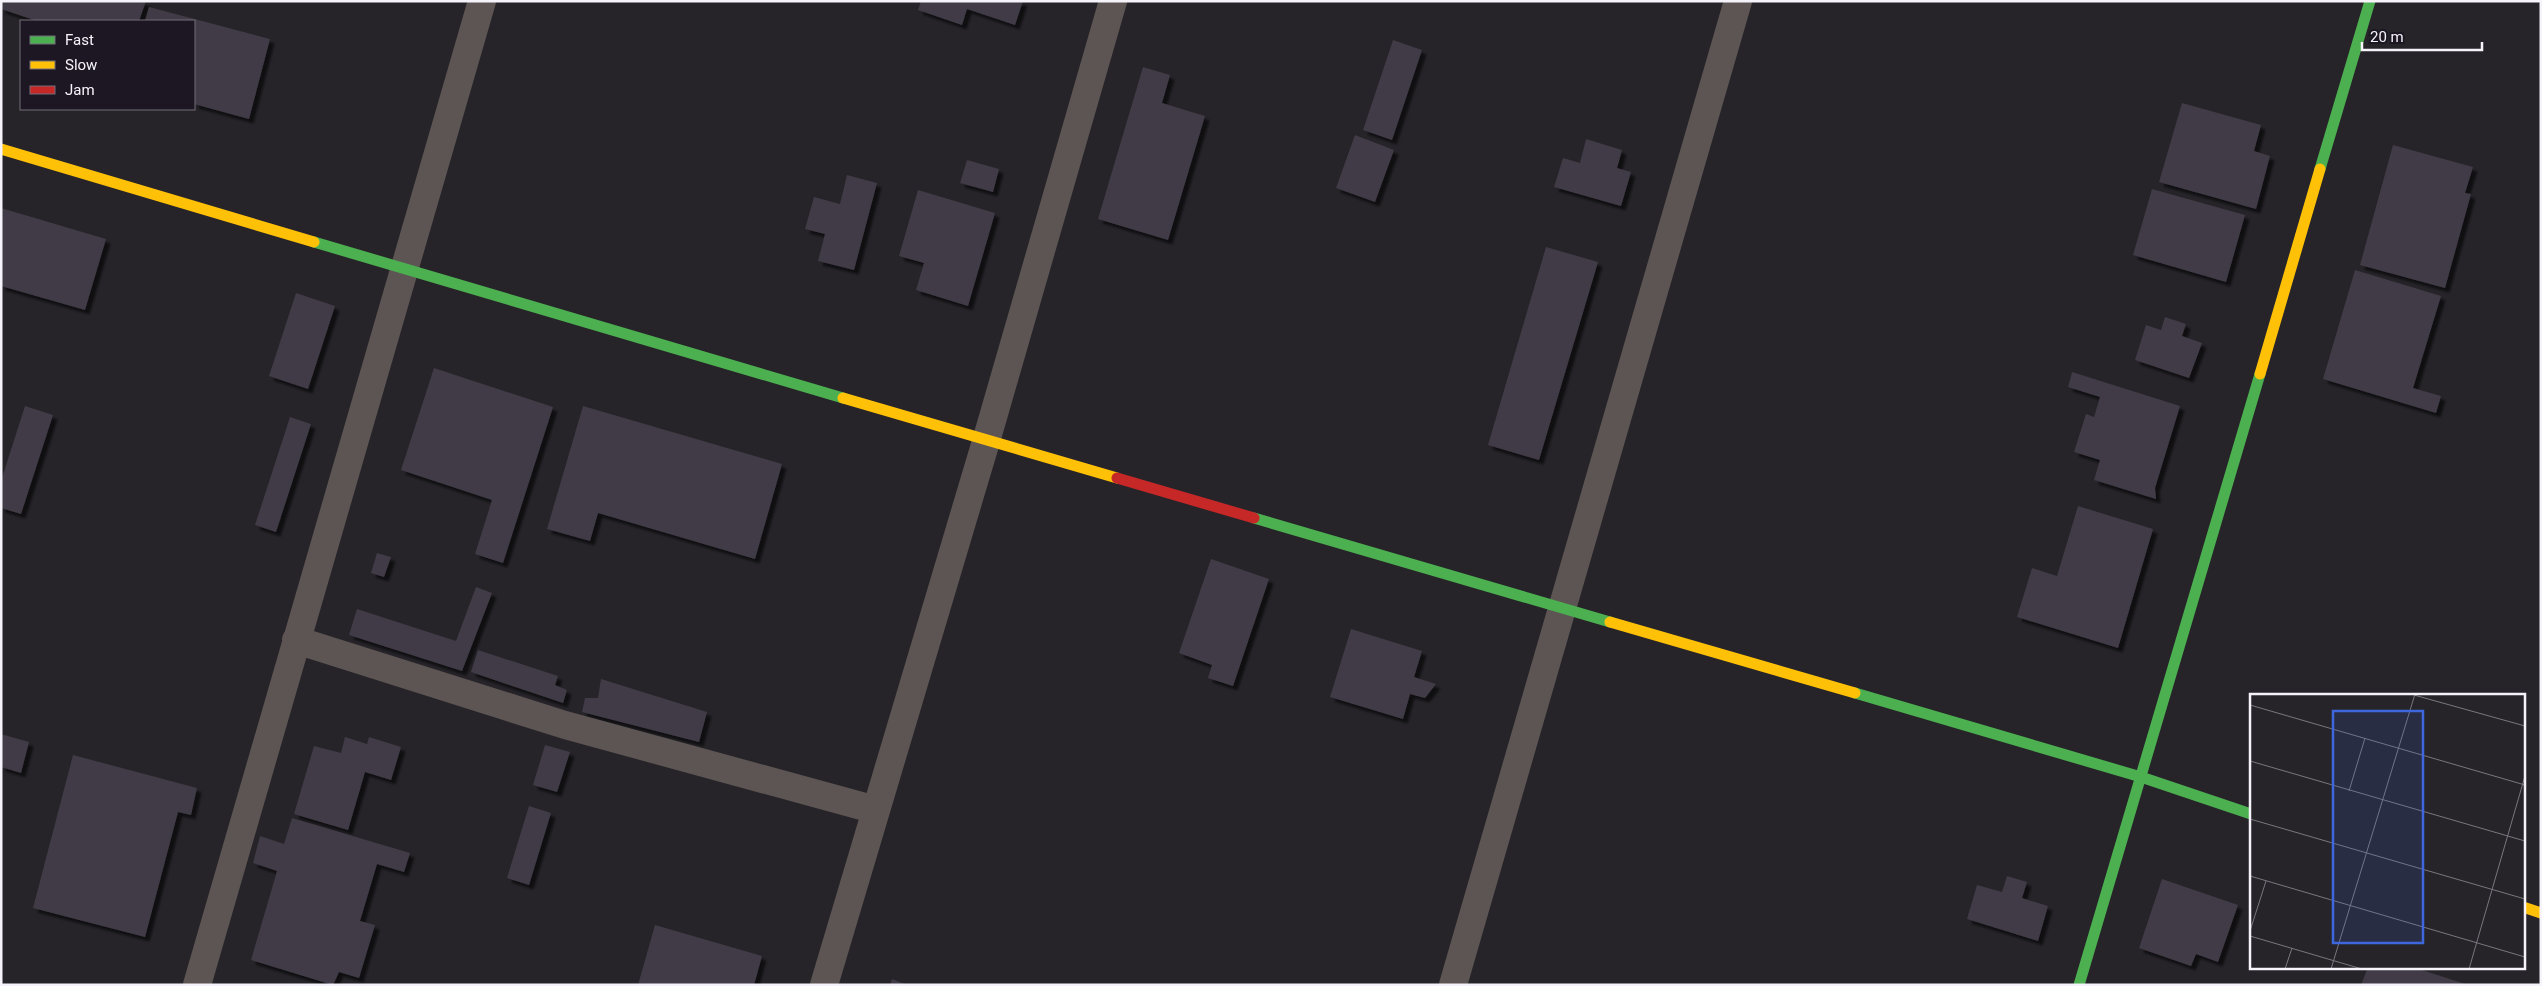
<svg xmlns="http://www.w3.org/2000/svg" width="2542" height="986" font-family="Roboto,sans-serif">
<defs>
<filter id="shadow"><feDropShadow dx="4.5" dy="4.5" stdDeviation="1" flood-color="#0009"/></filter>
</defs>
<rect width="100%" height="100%" fill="#262429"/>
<!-- building -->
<path fill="#403b46" filter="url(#shadow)" d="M1 1H146L139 21H37L1 9Z
M921 1H1023L1015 25 967 9 962 25 918 10Z
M149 7 270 39 249 119 194 104V21H145Z
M1393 40 1422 50 1392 140 1363 130Z
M1143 67 1170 75 1162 103 1205 116 1168 240 1098 219Z
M2182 103 2261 125 2254 151 2270 156 2256 209 2159 182Z
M1355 135 1394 150 1375 202 1336 188Z
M1586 139 1622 150 1617 168 1631 172 1621 206 1554 187 1563 158 1580 163Z
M2393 145 2473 167 2465 193 2471 194 2445 288 2360 265Z
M967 160 999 169 993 192 960 183Z
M847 175 877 183 854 270 818 261 825 234 805 229 814 197 840 204Z
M2152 189 2245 215 2226 282 2133 255Z
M918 190 995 213 968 306 916 290 924 263 899 256Z
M1 208 106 239 85 310 1 286Z
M1546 247 1598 262 1539 460 1488 445Z
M2355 270 2441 296 2413 388 2441 396 2436 413 2323 379Z
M296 293 335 306 308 389 269 376Z
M2165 317 2186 324 2182 336 2202 343 2189 378 2135 360 2146 325 2161 330Z
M434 368 553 407 503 563 475 554 492 500 401 470Z
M2072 372 2180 406 2155 488 2156 499 2094 480 2100 460 2074 452 2086 414 2094 417 2100 397 2068 387Z
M25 406 53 415 21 514 1 508V481Z
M583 406 782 464 755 559 598 513 590 541 547 529Z
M290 417 311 424 276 532 255 525Z
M2078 506 2153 529 2118 648 2017 617 2032 568 2057 576Z
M377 553 391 557 384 577 371 573Z
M1211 559 1269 579 1233 686 1208 678 1212 665 1179 653Z
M476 587 492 593 462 671 349 635 357 609 456 641Z
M1351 629 1422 651 1414 677 1436 684 1425 698 1410 694 1403 719 1330 697Z
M478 650 558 676 555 685 567 690 563 703 471 672Z
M601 679 707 712 699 742 582 712 585 698H598Z
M1 734 29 742 21 773 1 767Z
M345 737 367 744 369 737 401 747 391 780 365 772 348 830 294 814 314 746 341 753Z
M545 745 570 752 557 792 533 785Z
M73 755 197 788 191 815 178 812 145 937 33 908Z
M529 806 551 813 529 885 507 878Z
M292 818 410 853 404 872 377 864 360 921 375 925 359 978 339 972 333 985 251 960 277 871 253 863 260 836 284 844Z
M2007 876 2027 882 2022 898 2048 906 2038 941 1967 919 1977 885 2002 892Z
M2162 879 2238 905 2218 962 2196 954 2191 966 2139 948Z
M655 925 762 956 754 985H638Z
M2368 967H2413L2468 985H2361Z
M892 979 907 985H890Z"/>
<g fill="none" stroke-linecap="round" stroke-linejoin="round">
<!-- street -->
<path stroke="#5c5553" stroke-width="28" d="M296 640 565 725 876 810
M197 985 482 1
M824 985 987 438 1113 1
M1453 985 1738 1"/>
<!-- fast -->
<path stroke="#4caf50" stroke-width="11" d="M2320 169 2370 1
M314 242 843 398
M1254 518 1610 622
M1855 693 2141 777 2251 814
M2079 985 2260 374"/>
<!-- slow -->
<path stroke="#ffc107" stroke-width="11" d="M1 149 314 242
M2260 374 2320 169
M843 398 1117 478
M1610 622 1855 693
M2523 907 2541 913"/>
<!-- jam -->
<path stroke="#c62828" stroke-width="11" d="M1117 478 1254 518"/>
</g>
<!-- overview -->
<g transform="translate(2250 694)">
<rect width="275" height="275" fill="#262429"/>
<path fill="none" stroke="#79777d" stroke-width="1" d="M164 1 275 32M0 11 275 91M0 67 275 147M99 97 115 44M0 125 275 205M0 182 275 263M0 237 16 187M0 242 112 275M35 275 42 254M81 275 165 0M219 275 275 82"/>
<path fill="#3e67dd" fill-opacity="0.15" stroke="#3e67dd" stroke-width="2.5" d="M83 17H173V249H83Z"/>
<rect width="275" height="275" fill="none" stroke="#f6f3fb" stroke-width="2.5"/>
</g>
<!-- border -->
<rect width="2542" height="986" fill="none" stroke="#f6f3fb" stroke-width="5"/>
<!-- legend -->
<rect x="20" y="20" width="175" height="90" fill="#1c1722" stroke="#736f79"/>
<rect x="30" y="36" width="25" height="8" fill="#4caf50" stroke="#736f79"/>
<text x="65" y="45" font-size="15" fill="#f6f3fb">Fast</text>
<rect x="30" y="61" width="25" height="8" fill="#ffc107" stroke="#736f79"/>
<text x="65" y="70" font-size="15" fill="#f6f3fb">Slow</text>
<rect x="30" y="86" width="25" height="8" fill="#c62828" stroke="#736f79"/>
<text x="65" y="95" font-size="15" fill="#f6f3fb">Jam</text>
<!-- scale -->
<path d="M2362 42v8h120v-8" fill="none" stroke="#f6f3fb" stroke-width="2.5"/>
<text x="2370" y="42" font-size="15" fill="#f6f3fb" stroke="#1c1722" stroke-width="4" paint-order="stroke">20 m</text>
</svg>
